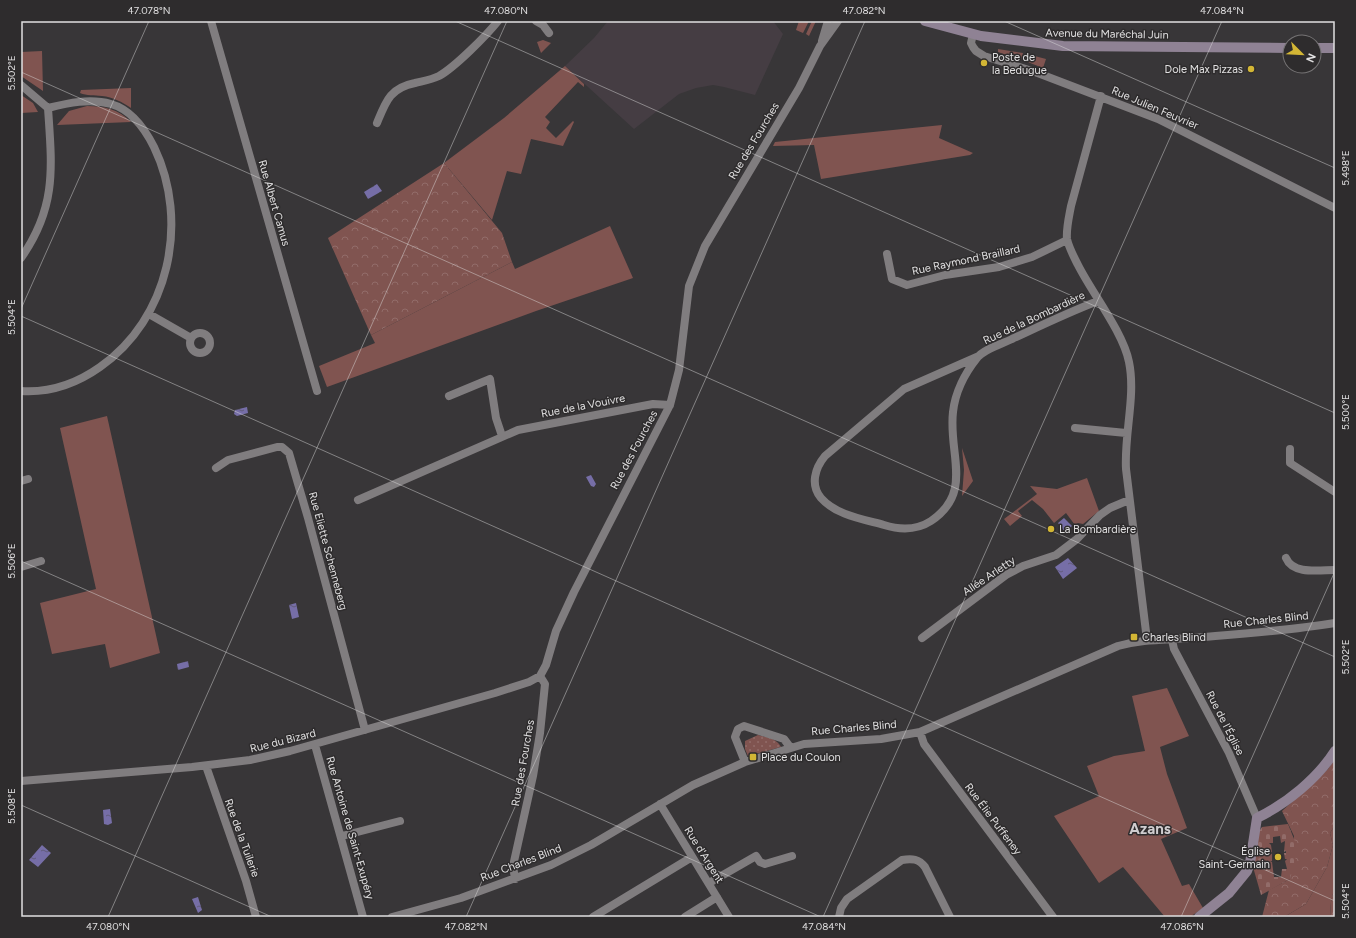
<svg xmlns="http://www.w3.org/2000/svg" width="1356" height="938" font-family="Figtree,sans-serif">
<defs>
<pattern id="forest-crowns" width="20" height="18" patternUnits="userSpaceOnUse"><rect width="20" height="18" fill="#805450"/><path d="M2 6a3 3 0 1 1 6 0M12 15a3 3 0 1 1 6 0" fill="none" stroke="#926c69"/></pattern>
<pattern id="cemetery-stones" width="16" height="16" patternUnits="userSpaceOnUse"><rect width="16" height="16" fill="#805450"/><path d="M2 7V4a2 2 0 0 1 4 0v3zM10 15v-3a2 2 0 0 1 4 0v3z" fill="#926c69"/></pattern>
<pattern id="park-dots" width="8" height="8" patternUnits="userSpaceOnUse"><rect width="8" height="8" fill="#805450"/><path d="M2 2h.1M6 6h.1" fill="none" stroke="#926c69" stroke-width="1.8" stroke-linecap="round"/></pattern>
<pattern id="water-ripples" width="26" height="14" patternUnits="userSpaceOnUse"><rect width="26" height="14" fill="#766ea7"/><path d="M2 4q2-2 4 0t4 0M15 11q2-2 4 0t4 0" fill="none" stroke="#605b7a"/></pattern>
</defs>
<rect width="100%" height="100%" fill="#383638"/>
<!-- built -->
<path fill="#453d43" d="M608 21H773L783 34 755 95 724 87 713 85 696 88 679 94 634 129 565 66 594 38Z"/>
<!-- green -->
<path fill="#805450" d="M799 21H809L803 33 796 30Z
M812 21H816L809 36 806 34Z
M543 40 551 43 541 53 537 42Z
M998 49 1023 53 1021 60 998 52Z
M42 51 43 91 21 76V52Z
M1027 54 1046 59 1043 68 1025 61Z
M565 66 584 84V87L578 82 545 117 550 122 546 128 556 138 573 121 574 122 563 146 531 139 521 174 507 171 492 220 444 163 504 118Z
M131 88V108C122 102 113 97 102 96 94 95 87 96 80 93L81 90Z
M21 95 33 103 38 112 21 113Z
M87 106C105 106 118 109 131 122L57 125 69 111Z
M942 125 939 138 973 153 970 155 821 179 814 145 773 146 775 142Z
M610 226 633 278 536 311 327 387 319 366 375 343 371 335 512 262 515 269Z
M107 416 160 653 110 668 105 644 52 654 40 603 96 589 60 428Z
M962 448 973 481 962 496 964 470Z
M1087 478 1099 511 1083 524 1078 523 1075 525 1066 513 1054 523 1043 509 1032 500 1018 511 1022 516 1010 526 1004 519 1037 494 1030 486 1057 489Z
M1167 688 1189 736 1160 747 1167 774 1187 828 1161 839 1182 886 1189 884 1203 908 1190 917H1165L1123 867 1099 883 1054 816 1099 796 1087 766 1114 756 1145 751 1132 696Z
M1335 825V885L1331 902 1330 917H1284L1306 904 1327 867 1333 845 1330 833Z"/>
<!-- forest -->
<path fill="url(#forest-crowns)" d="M444 163 502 233 512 262 371 335 328 238Z
M1335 759V825L1330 833 1333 845 1327 867 1306 904 1284 917H1262L1269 890 1290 879 1294 836 1282 811 1328 769Z
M1335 885V917H1330L1331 902Z"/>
<!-- cemetery -->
<path fill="url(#cemetery-stones)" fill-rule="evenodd" d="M1288 824 1298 849 1290 879 1261 895 1253 867 1258 833 1262 827ZM1280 836 1281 843 1285 841 1284 852 1286 851V853H1284L1285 859H1287L1285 861 1287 869H1282L1281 877H1274L1272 862H1270L1272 861V854L1269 853 1272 852 1271 845 1269 843H1273V837Z"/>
<!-- park -->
<path fill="url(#park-dots)" d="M758 735C766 737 777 738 781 747L748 756 745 749V741Z"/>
<!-- water -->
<path fill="url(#water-ripples)" d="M377 184 382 191 368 199 364 192Z
M247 407 248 413 237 416 234 414 235 410Z
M591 475 596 484 594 487 591 486 586 477Z
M1064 518 1072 526 1065 532 1058 523Z
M1068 558 1077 568 1063 579 1055 567Z
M296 603 299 617 292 619 289 605Z
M188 661 189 667 178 670 177 664Z
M110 809 112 823 108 825 104 824 103 810Z
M42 845 51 853 38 867 29 860Z
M198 897 202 910 198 913 192 899Z"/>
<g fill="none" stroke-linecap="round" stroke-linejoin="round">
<!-- street -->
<path stroke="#807d7f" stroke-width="8" d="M211 21 317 391
M536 21 543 25 549 33
M973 34 971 43 973 47 976 51 984 56 1035 72 1158 119 1335 208
M822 41 828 21
M21 85 48 108C52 167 57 207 21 258
M1101 96 1071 206C1069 217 1066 229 1067 239 1069 248 1074 257 1078 265 1092 293 1123 332 1129 362 1136 396 1124 434 1126 469L1147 640
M377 123C386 101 390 88 415 83 423 81 431 80 439 76 455 67 486 36 498 21
M887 254 892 279 907 285 945 275 999 267 1032 257 1067 240
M149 314 191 338
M190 343a10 10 0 1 1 20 0a10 10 0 1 1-20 0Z
M979 356 904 389 825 456C815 468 810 485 821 498 836 515 862 519 884 525 900 530 917 530 931 521 974 492 948 454 953 412 955 393 965 373 977 358 984 349 1002 344 1012 339 1040 326 1069 312 1098 301
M21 391C51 393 76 384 100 367 169 319 190 222 154 147 145 129 132 110 111 104 90 98 68 103 48 108
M449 396 490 379 496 418 502 436
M1075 428 1126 433
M1290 449V463L1335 492
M216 468 228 460 277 447H282L289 453 308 518 365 730
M21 481 28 479
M358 500 518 430 653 404 670 405
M1286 558C1293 575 1320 570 1335 570
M21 567 41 561
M922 638 1006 575 1023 566 1056 555 1077 539 1100 515 1110 508 1129 500
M1172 640 1174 649 1229 753 1257 818
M920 732 924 744 1053 917
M315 745 363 917
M745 762 735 737 738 729 744 726 784 739 790 747
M206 766 246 881 256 917
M21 781 192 767 250 760 290 751 495 693 529 682 540 676
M660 804 729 917
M342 836 400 821
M515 879 513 866 533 776 540 733 545 684 540 676 546 665 556 631 574 592 670 405 679 370 689 286 705 246 799 88 820 46 838 21
M709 883 756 856 760 862 765 864 792 856
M392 917 461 898 551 865 591 845 693 785 745 762 804 744 881 739 920 732 1118 646C1142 639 1165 640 1190 638 1238 634 1287 631 1335 623
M593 917 692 857
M685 917 717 897
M839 917 841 908 847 899 902 860C912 858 919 859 925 867L950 917"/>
<!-- secondary -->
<path stroke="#8f8294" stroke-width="10" d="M925 21 981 36 1063 46 1290 48
M1314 48H1335
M1199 917 1229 893 1247 871 1250 863 1257 818C1286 804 1317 779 1335 751"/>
</g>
<!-- ticks -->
<path fill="none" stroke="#e1e0e1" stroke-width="1" stroke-opacity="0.45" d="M455 21 1335 413M1004 21 1335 168M21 72 1335 657M21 309 149 21M21 316 1335 901M21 561 821 917M21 805 272 917M108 917 507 21M466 917 865 21M823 917 1222 21M1181 917 1335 571"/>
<!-- markers -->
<g fill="#d3b635" stroke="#2e2c2d" stroke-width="1.5">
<circle cx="984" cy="63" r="4"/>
<circle cx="1251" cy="69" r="4"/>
<circle cx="1051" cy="529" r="4"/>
<rect x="1130" y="633" width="8" height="8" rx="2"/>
<rect x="749" y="753" width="8" height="8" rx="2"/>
<circle cx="1278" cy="857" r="4"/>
</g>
<g text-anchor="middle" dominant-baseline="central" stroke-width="3" stroke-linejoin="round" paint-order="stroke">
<!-- street labels -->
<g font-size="11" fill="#e1e0e1" stroke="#2e2c2d">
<text transform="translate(1107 34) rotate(1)">Avenue du Maréchal Juin</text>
<text transform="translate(1155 108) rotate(23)">Rue Julien Feuvrier</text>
<text transform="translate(754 141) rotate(-59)">Rue des Fourches</text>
<text transform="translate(274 203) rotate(74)">Rue Albert Camus</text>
<text transform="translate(966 260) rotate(-12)">Rue Raymond Braillard</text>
<text transform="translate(1034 318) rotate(-25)">Rue de la Bombardière</text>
<text transform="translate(583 406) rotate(-11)">Rue de la Vouivre</text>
<text transform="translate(634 450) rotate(-62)">Rue des Fourches</text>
<text transform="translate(328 551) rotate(75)">Rue Eliette Schenneberg</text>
<text transform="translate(989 576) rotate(-34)">Allée Arletty</text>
<text transform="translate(1266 620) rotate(-6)">Rue Charles Blind</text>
<text transform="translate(1225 723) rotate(63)">Rue de l'Église</text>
<text transform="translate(854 728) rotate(-5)">Rue Charles Blind</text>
<text transform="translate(283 741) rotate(-14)">Rue du Bizard</text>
<text transform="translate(523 763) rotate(-80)">Rue des Fourches</text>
<text transform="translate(993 819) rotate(53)">Rue Élie Puffeney</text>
<text transform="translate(350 828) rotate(74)">Rue Antoine de Saint-Exupéry</text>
<text transform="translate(242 838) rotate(70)">Rue de la Tuilerie</text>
<text transform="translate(704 855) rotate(58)">Rue d'Argent</text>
<text transform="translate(521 863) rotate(-21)">Rue Charles Blind</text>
</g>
<!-- poi labels -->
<g font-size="11" fill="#e1e0e1" stroke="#2e2c2d" text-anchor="start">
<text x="992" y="57">Poste de<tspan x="992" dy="13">la Bedugue</tspan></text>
<text x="1243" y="69" text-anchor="end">Dole Max Pizzas</text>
<text x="1059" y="529">La Bombardière</text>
<text x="1142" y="637">Charles Blind</text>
<text x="761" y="757">Place du Coulon</text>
<text x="1270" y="851" text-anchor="end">Église<tspan x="1270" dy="13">Saint-Germain</tspan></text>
</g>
<!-- district labels -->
<g font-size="15" font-weight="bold" fill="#d0cdcf" stroke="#2e2c2d">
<text x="1150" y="829">Azans</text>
</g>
</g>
<!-- border -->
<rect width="1356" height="938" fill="none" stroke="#2e2c2d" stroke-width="44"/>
<!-- north arrow -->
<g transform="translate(1302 54) rotate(114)"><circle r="19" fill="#2e2c2d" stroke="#767475"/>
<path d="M0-3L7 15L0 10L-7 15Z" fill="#d3b635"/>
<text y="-6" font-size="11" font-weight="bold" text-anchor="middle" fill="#e1e0e1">N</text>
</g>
<rect x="22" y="22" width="1312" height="894" fill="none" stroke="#e1e0e1" stroke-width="1.5"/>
<g font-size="10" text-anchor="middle" fill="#e1e0e1">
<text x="149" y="14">47.078°N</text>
<text x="506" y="14">47.080°N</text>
<text x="864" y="14">47.082°N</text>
<text x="1222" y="14">47.084°N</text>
<text transform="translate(11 73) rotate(-90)" y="4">5.502°E</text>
<text transform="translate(1345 168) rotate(-90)" y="4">5.498°E</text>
<text transform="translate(11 317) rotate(-90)" y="4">5.504°E</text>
<text transform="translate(1345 412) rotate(-90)" y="4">5.500°E</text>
<text transform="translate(11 561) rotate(-90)" y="4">5.506°E</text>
<text transform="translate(1345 657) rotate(-90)" y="4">5.502°E</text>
<text transform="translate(11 806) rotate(-90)" y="4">5.508°E</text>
<text transform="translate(1345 901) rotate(-90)" y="4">5.504°E</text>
<text x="108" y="930">47.080°N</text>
<text x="466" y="930">47.082°N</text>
<text x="824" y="930">47.084°N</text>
<text x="1182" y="930">47.086°N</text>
</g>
</svg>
